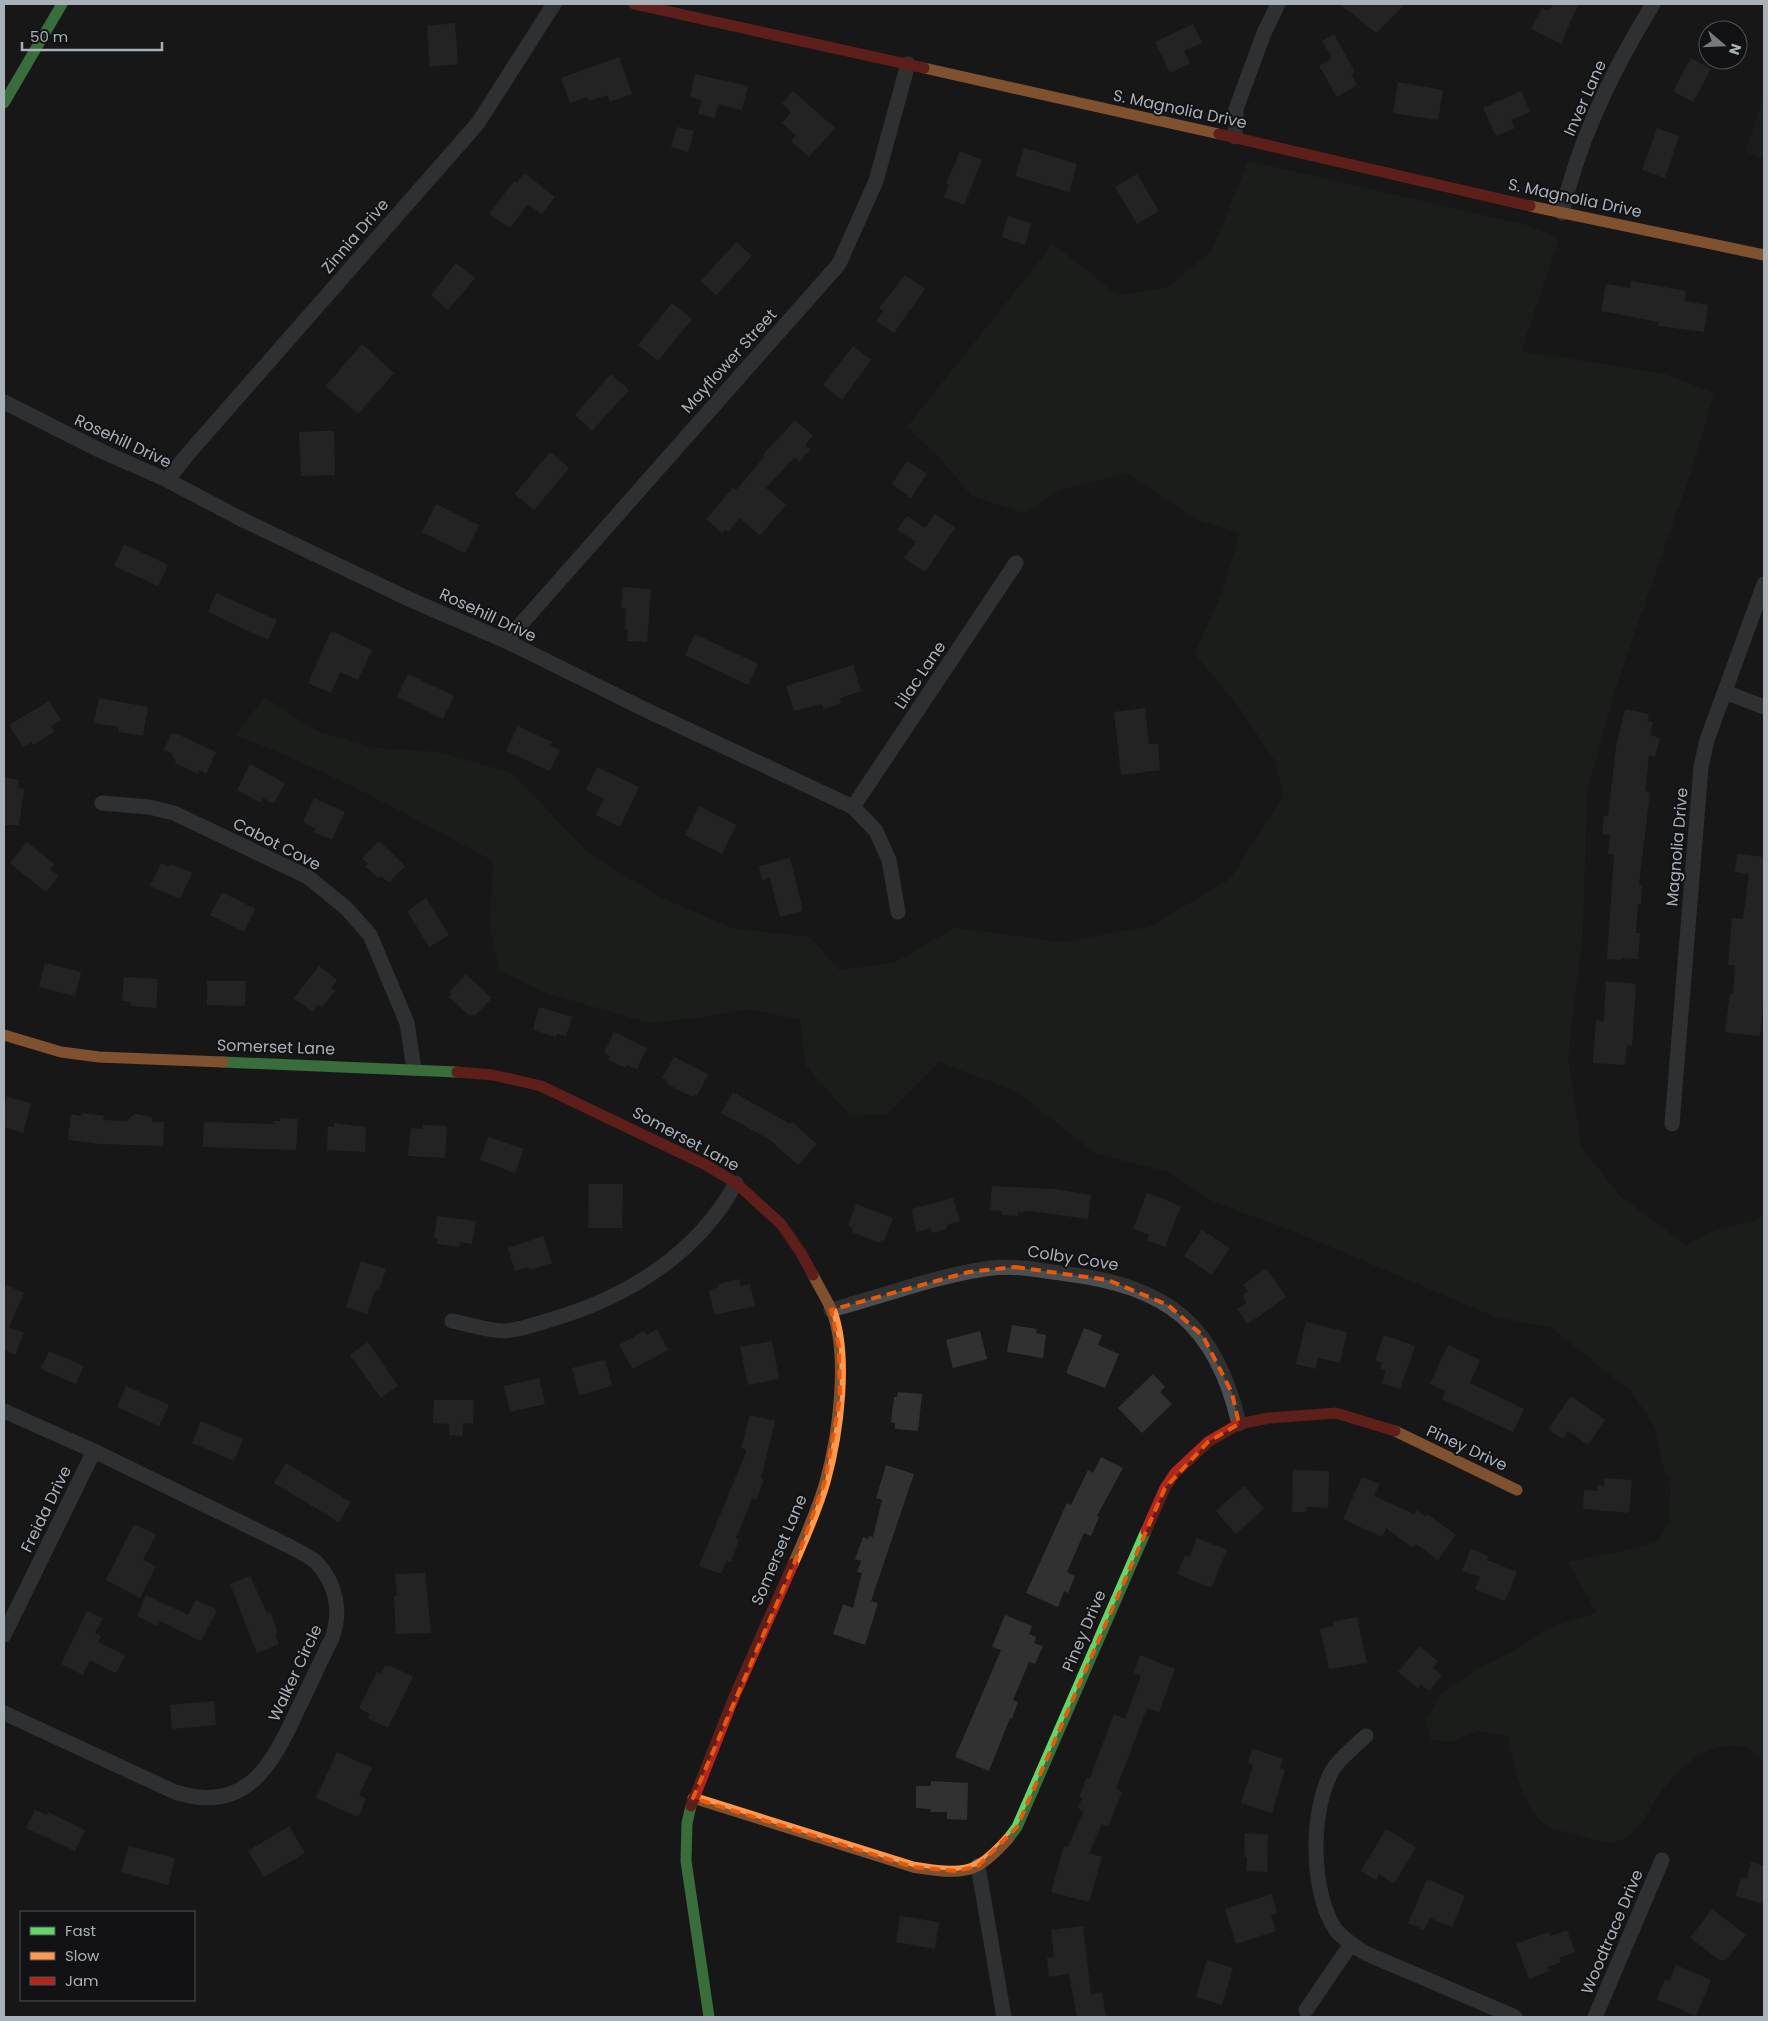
<svg xmlns="http://www.w3.org/2000/svg" width="1768" height="2021" font-family="Poppins,sans-serif">
<rect width="100%" height="100%" fill="#181818"/>
<!-- green -->
<path fill="#1e251e" d="M1764 95V158L1746 152Z
M1248 161 1526 225 1559 238 1521 351 1664 374 1714 393 1691 471 1614 692 1587 792 1583 927 1568 1058 1581 1147 1620 1196 1686 1245 1714 1231 1757 1220 1764 1213V1761C1759 1757 1752 1750 1746 1748 1709 1737 1677 1769 1658 1796 1647 1812 1641 1830 1623 1839 1610 1846 1594 1840 1582 1836 1572 1832 1555 1831 1546 1825 1520 1806 1515 1764 1508 1736L1478 1731 1450 1742 1431 1739 1426 1720 1440 1695 1477 1669 1515 1650 1554 1626 1597 1613 1568 1562 1618 1552 1659 1541 1669 1521 1671 1484 1662 1463 1655 1427 1632 1392 1551 1327 1495 1317 1296 1232 1214 1202 1171 1173 1097 1154 1016 1091 939 1062 887 1114 851 1116 806 1066 800 1019 745 1009 703 1017 649 1023 546 993 500 971 490 927 493 861C409 815 324 768 235 735L265 697 316 731 375 748 438 752 512 773 586 851 659 897 735 929 810 937 839 970 894 963 954 928 1061 942 1149 927 1230 879 1284 796 1275 761 1241 710 1195 654 1223 590 1240 533 1200 521 1127 473 1059 490 1025 513 972 496 937 455 907 427 1052 245 1084 267 1117 296 1168 287 1212 251Z"/>
<!-- building -->
<path fill="#313132" d="M1340 4H1405L1376 33Z
M1553 4H1578L1561 44 1531 29 1542 8 1549 11Z
M455 23 458 64 430 67 427 26Z
M1193 24 1202 43 1184 51 1190 63 1170 73 1155 42Z
M1334 34 1355 72 1351 74 1357 85 1337 97 1319 66 1332 58 1322 41Z
M619 57 632 94 610 102 607 95 589 101 587 97 570 103 561 78Z
M1691 58 1711 69 1693 102 1673 91Z
M695 74 748 86 742 110 718 104 715 118 698 114 702 100 690 97Z
M1398 82 1443 90 1438 120 1393 113Z
M793 91 835 128 809 157 791 141 796 135 782 123 790 114V111L782 104Z
M1521 91 1530 112 1511 120 1515 128 1496 136 1483 108Z
M677 127 694 131 688 152 671 147Z
M1657 128 1679 136 1665 178 1642 170Z
M1024 148 1077 164 1069 192 1015 176Z
M960 151 982 160 964 205 944 197 949 185 946 184Z
M524 173 555 197 542 214 528 204 510 228 489 214 514 181 517 183Z
M1137 174 1159 211 1137 224 1115 187Z
M1008 216 1031 223 1025 245 1002 237Z
M736 242 752 256 716 295 701 281Z
M456 263 475 278 448 310 431 295Z
M905 275 925 289 894 333 876 321 883 311 879 308Z
M1631 281 1686 291 1685 301 1708 305 1704 332 1658 326 1659 322 1601 311 1606 284 1630 288Z
M672 303 692 319 658 361 638 345Z
M362 344 394 373 358 414 326 386Z
M853 346 871 360 842 400 823 385Z
M611 374 629 390 592 431 575 415Z
M795 420 813 436 805 445 810 450 799 462 795 457 766 488 786 505 760 536 740 518 728 532 725 529 722 533 706 519 733 488 736 490 765 456 763 455Z
M325 431H334L335 475 301 476 299 432Z
M550 452 569 468 534 510 515 494Z
M907 461 927 474 911 498 892 484Z
M436 504 479 525 465 553 422 532Z
M935 514 955 528 925 572 904 558 916 542 897 530 907 516 925 528Z
M124 544 168 565 158 586 114 566Z
M623 587 651 589 647 642 627 641 628 629H625L626 609 621 608Z
M216 593 277 620 268 640 208 612Z
M331 631 372 650 358 680 340 672 331 693 308 683Z
M695 634 758 664 748 685 685 655Z
M853 665 861 691 840 698 841 703 824 709 822 704 794 711 786 686Z
M408 674 454 696 443 719 397 697Z
M99 698 148 707 143 736 119 732V727L94 723Z
M49 701 61 720 51 726 54 732 33 745 32 742 23 747 9 725Z
M1145 708 1149 744H1158L1160 770 1121 775 1114 712Z
M1625 709 1649 714 1647 721 1653 722 1650 735 1660 738 1655 757 1649 755 1645 791 1650 792 1639 885H1642L1641 904H1638L1636 933H1640L1638 959 1621 958V960L1607 959 1614 855 1608 854 1610 835 1602 834 1604 816H1608L1616 747Z
M518 726 552 742 550 746 560 750 550 771 506 751Z
M171 734H177L216 752 206 774 199 770 198 774 175 763 176 760 172 757 173 754 164 750Z
M250 764 285 783 274 804 263 798 261 803 237 790Z
M597 767 639 787 620 827 596 815 604 799 586 790Z
M4 777 19 780 18 788 24 789 19 825H4Z
M314 798 345 812 332 840 314 832 316 829 303 822Z
M699 806 736 825 722 854 685 835Z
M379 841 405 866 389 883 381 876 378 878 366 867 368 864 362 858Z
M27 842 54 864 50 869 59 876 46 892 10 863Z
M1737 854 1764 857V993L1760 1036 1725 1032 1730 993 1733 994 1735 965H1728L1732 918 1743 919 1749 874 1735 872Z
M790 858 803 911 780 917 770 878 762 880 759 866Z
M161 863 169 867 170 864 192 873 180 899 150 886Z
M222 892 255 909 244 932 210 915Z
M426 898 449 935 429 947 407 911Z
M45 963 81 972 75 996 39 987Z
M319 966 337 980 331 988 335 991 322 1007 318 1004 312 1012 294 998Z
M466 974 492 998 474 1016 472 1014 470 1016 449 997 451 994 449 992Z
M124 977 158 979 156 1008 131 1006V1002L122 1001Z
M207 981H246L245 1006 207 1005Z
M1606 981 1636 984 1632 1046 1627 1045 1625 1065 1593 1063 1596 1020 1604 1021Z
M539 1007 572 1017 566 1036 557 1034 556 1037 533 1030Z
M614 1032 647 1048 637 1069 627 1065 625 1068 608 1060 610 1056 604 1053Z
M674 1057 708 1074 697 1096 695 1094 693 1097 667 1084 668 1081 662 1078Z
M733 1092 790 1124 792 1122 817 1144 798 1165 770 1140 721 1113Z
M7 1097 31 1103 23 1133 4 1127V1107Z
M82 1113 104 1116 103 1120 126 1121 135 1114 152 1117V1122H164L163 1146 100 1144 68 1140 71 1114 81 1116Z
M280 1118 298 1119 296 1150 203 1147 204 1122 274 1124V1121H280Z
M334 1123 366 1127 365 1152 327 1150 328 1126 334 1127Z
M423 1125 447 1126 445 1158 408 1156 411 1128 423 1129Z
M488 1137 524 1149 515 1173 480 1160Z
M589 1184H623L622 1228H588Z
M992 1186 1055 1189 1091 1195 1088 1219 1030 1211 1018 1212V1216L1002 1215V1211L990 1210Z
M1147 1193 1181 1206 1165 1247 1147 1240 1149 1235 1133 1229Z
M953 1198 960 1221 946 1225 947 1229 932 1233 931 1228 916 1232 912 1209Z
M856 1204 893 1218 884 1241 881 1240 880 1243 852 1232 853 1228 848 1226Z
M437 1216 476 1221 472 1244 460 1242 459 1247 437 1244 438 1239H434Z
M1202 1230 1230 1248 1212 1275 1184 1256Z
M543 1236 552 1263 530 1270 529 1267 515 1271 508 1248Z
M361 1261 386 1269 379 1291 375 1290 367 1314 346 1307Z
M1266 1268 1286 1297 1248 1324 1237 1309 1246 1303 1243 1295 1248 1291 1243 1285Z
M739 1279 741 1286 750 1284 755 1306 714 1315 709 1290 719 1287V1284Z
M4 1284 24 1293 9 1327 24 1333 15 1355 4 1350Z
M1306 1322 1347 1332 1340 1363 1318 1358 1316 1369 1296 1364Z
M1012 1325 1037 1329 1036 1333 1046 1335 1043 1358 1007 1352Z
M1084 1328 1102 1335 1098 1345 1119 1354 1105 1388 1066 1373Z
M657 1329 668 1350 633 1369 619 1345 644 1331 647 1335Z
M980 1331 987 1359 953 1368 946 1340Z
M1384 1335 1415 1346 1400 1389 1382 1383 1386 1371 1380 1368 1382 1363 1375 1360Z
M772 1341 779 1379 748 1385 740 1347Z
M368 1342 398 1386 381 1398 350 1355Z
M1448 1345 1480 1360 1470 1383 1524 1409 1513 1432 1442 1399 1446 1391 1430 1384Z
M49 1351 84 1366 76 1384 41 1369Z
M605 1360 612 1386 579 1395 572 1368Z
M1153 1374 1165 1387 1160 1392 1172 1404 1142 1433 1118 1408Z
M539 1378 545 1404 510 1412 504 1386Z
M126 1386 169 1405 159 1426 117 1407Z
M898 1392 922 1394 918 1431 895 1429V1423L891 1422 894 1397H897Z
M1571 1396 1605 1420 1588 1445 1568 1431 1563 1439 1548 1429Z
M434 1400H474L473 1424 463 1423V1436L449 1435V1424L433 1423Z
M750 1415 775 1421 761 1478 764 1479 756 1500 752 1499 736 1538 739 1540 731 1562 727 1560 721 1574 699 1566 747 1450 741 1448Z
M201 1421 243 1439 234 1461 192 1443Z
M1101 1457 1123 1468 1097 1516 1099 1517 1091 1536 1084 1533 1067 1572 1075 1576 1068 1593 1064 1591 1058 1607 1026 1593 1067 1503 1071 1505 1088 1470 1093 1473Z
M286 1463 351 1502 339 1522 274 1483Z
M886 1465 914 1474 871 1601 878 1603 865 1645 833 1634 843 1604 853 1608 862 1573 857 1572 861 1561 855 1559 863 1537 868 1539 869 1536 873 1537 882 1500 876 1498Z
M1293 1470 1329 1471 1328 1508 1307 1507 1306 1512H1292Z
M1362 1477 1379 1484 1374 1496 1414 1514 1417 1510 1425 1517 1427 1514 1456 1535 1438 1560 1416 1544 1413 1548 1386 1528 1382 1537 1343 1519Z
M1605 1478 1632 1480 1629 1513 1583 1509 1584 1490 1597 1491 1598 1485 1604 1486Z
M1244 1486 1264 1508 1236 1534 1216 1511Z
M134 1524 156 1535 143 1560 156 1566 140 1598 106 1580Z
M1197 1538 1227 1550 1211 1588 1177 1574 1185 1555 1190 1557Z
M1471 1549 1488 1556 1487 1560 1517 1572 1505 1601 1475 1589 1480 1577 1462 1571Z
M425 1573 431 1633 396 1634 394 1596H397L395 1574Z
M250 1576 267 1613 270 1611 278 1633 275 1634 279 1644 257 1653 230 1584Z
M146 1595 188 1615 196 1600 217 1610 201 1641 160 1621 157 1626 137 1616Z
M87 1611 103 1618 95 1633 101 1636 98 1642 125 1655 116 1673 90 1660 83 1675 61 1664Z
M1005 1615 1032 1626 1029 1634 1036 1637 1034 1643 1043 1646 1035 1664 1029 1662 1013 1700 1018 1702 1012 1719 1010 1718 989 1771 955 1757 1001 1650 992 1647Z
M1357 1617 1367 1663 1329 1669 1320 1629 1334 1626 1333 1622Z
M1419 1646 1438 1661 1433 1668 1442 1675 1429 1691 1421 1684 1418 1688 1398 1672Z
M1140 1655 1175 1669 1159 1712 1147 1708 1116 1789 1122 1792 1108 1826 1102 1824 1089 1853 1102 1857 1089 1902 1051 1892 1064 1846 1068 1847 1084 1811 1078 1808 1082 1798 1079 1797 1087 1777 1090 1778 1114 1714 1125 1719 1141 1676 1134 1673Z
M385 1666H391L413 1677 388 1728 368 1718 370 1714 359 1708 377 1672 381 1674Z
M214 1701 216 1725 172 1729 170 1705Z
M1252 1749 1283 1759 1280 1768 1285 1770 1272 1813 1241 1803 1253 1765 1248 1763Z
M337 1752 372 1768 359 1795 366 1799 358 1817 316 1798Z
M931 1781 968 1783 967 1820 947 1819V1812H930L931 1809 916 1808V1786H931Z
M35 1810 47 1815 48 1812 85 1830 75 1851 26 1828Z
M289 1826 305 1853 264 1877 248 1851Z
M1386 1829 1416 1847 1394 1884 1379 1874 1376 1880 1361 1871Z
M1245 1833 1268 1835 1267 1872 1246 1871 1247 1857H1244Z
M129 1846 175 1858 168 1885 121 1872Z
M1751 1862 1764 1866V1904L1736 1896 1741 1877 1747 1879Z
M1427 1879 1465 1896 1452 1927 1430 1918 1424 1930 1408 1923Z
M1272 1894 1277 1913 1271 1915 1276 1931 1236 1944 1225 1909Z
M1712 1909 1746 1935 1726 1960H1720L1690 1938Z
M900 1916 939 1922 935 1949 896 1942Z
M1083 1926 1091 1994 1102 1992 1106 2017H1077L1069 1974 1049 1977 1047 1958 1054 1957 1051 1930Z
M1567 1930 1575 1952 1559 1958 1561 1962 1548 1967 1549 1971 1529 1979 1516 1944 1549 1932 1551 1936Z
M1207 1960 1233 1968 1222 2005 1196 1997Z
M1676 1965 1711 1980 1696 2016 1657 1999 1665 1979 1670 1981Z"/>
<g fill="none" stroke-linecap="round" stroke-linejoin="round">
<!-- street -->
<path stroke="#4c4f51" stroke-width="15" d="M1235 137 1236 109 1264 33 1278 4
M1562 213C1579 138 1613 69 1653 4
M4 402 99 450 167 480 245 521 411 600 506 641 646 710 853 807 876 831 889 860 898 912
M167 480 187 455 478 123 554 4
M506 641 839 264 876 181 908 64
M1725 692 1764 707
M102 803 149 807 174 813 308 877 346 908 370 935 407 1023 414 1069
M853 807 1016 563
M1672 1124 1701 767 1707 740 1764 584
M831 1310C881 1297 941 1274 992 1268 1017 1265 1042 1271 1067 1274 1167 1286 1216 1324 1239 1424
M452 1321C468 1324 488 1331 505 1331 521 1330 538 1323 553 1319 628 1297 698 1253 736 1183
M4 1411 94 1451 289 1546C298 1551 309 1556 316 1562 336 1583 342 1611 332 1638 320 1662 309 1687 297 1711 272 1765 246 1815 175 1792L4 1713
M4 1635 94 1451
M1366 1736C1355 1746 1341 1757 1333 1769 1310 1809 1310 1890 1335 1929 1343 1939 1354 1946 1365 1953L1515 2017
M978 1866 1004 2017
M1306 2010 1351 1944
M1595 2017 1662 1860"/>
<!-- fast -->
<path stroke="#63d668" stroke-width="11" d="M4 103 62 4
M223 1062 457 1072
M691 1806 687 1823 686 1861 709 2017
M1008 1839 1017 1827 1146 1531"/>
<!-- slow -->
<path stroke="#ff974d" stroke-width="11" d="M924 68 1219 134
M1530 206 1764 255
M4 1035 61 1052 99 1057 223 1062
M1395 1431 1517 1490
M793 1564C805 1537 817 1510 825 1482 838 1435 849 1355 831 1309 826 1298 819 1287 813 1275
M693 1798 913 1867C933 1870 961 1876 979 1865 989 1859 1000 1848 1008 1839"/>
<!-- jam -->
<path stroke="#b3261e" stroke-width="11" d="M634 4 924 68
M1219 134 1530 206
M457 1072 493 1075 541 1086 706 1165 736 1183 781 1224 801 1253 813 1275
M1146 1531 1165 1488 1175 1473 1208 1442 1239 1424 1269 1418 1336 1413 1395 1431
M691 1806 734 1697 793 1564"/>
</g>
<!-- marked area -->
<path d="M0 0H1768V2021H0ZM1015 1267 1108 1280 1168 1305 1203 1336 1232 1393 1239 1424 1208 1442 1165 1488 1017 1827 978 1866 956 1871 913 1867 693 1798 802 1545 825 1481 840 1398 839 1347 831 1310 969 1272Z" fill="#181818" fill-opacity=".55" fill-rule="evenodd"/>
<path fill="none" stroke="#e8590c" stroke-width="4" stroke-dasharray="10 6" stroke-linejoin="round" d="M1015 1267 1108 1280 1168 1305 1203 1336 1232 1393 1239 1424 1208 1442 1165 1488 1017 1827 978 1866 956 1871 913 1867 693 1798 802 1545 825 1481 840 1398 839 1347 831 1310 969 1272Z"/>
<g text-anchor="middle" dominant-baseline="central" stroke-width="4" stroke-linejoin="round" paint-order="stroke">
<!-- street labels -->
<g font-size="16" fill="#a9b1b8" stroke="#121214">
<text transform="translate(1585 98) rotate(-66)">Inver Lane</text>
<text transform="translate(1180 109) rotate(12)">S. Magnolia Drive</text>
<text transform="translate(1575 198) rotate(12)">S. Magnolia Drive</text>
<text transform="translate(355 236) rotate(-49)">Zinnia Drive</text>
<text transform="translate(729 361) rotate(-48)">Mayflower Street</text>
<text transform="translate(123 441) rotate(25)">Rosehill Drive</text>
<text transform="translate(488 615) rotate(25)">Rosehill Drive</text>
<text transform="translate(920 675) rotate(-56)">Lilac Lane</text>
<text transform="translate(277 844) rotate(27)">Cabot Cove</text>
<text transform="translate(1677 847) rotate(-85)">Magnolia Drive</text>
<text transform="translate(276 1047) rotate(2)">Somerset Lane</text>
<text transform="translate(686 1139) rotate(28)">Somerset Lane</text>
<text transform="translate(1073 1258) rotate(9)">Colby Cove</text>
<text transform="translate(1467 1448) rotate(25)">Piney Drive</text>
<text transform="translate(46 1509) rotate(-64)">Freida Drive</text>
<text transform="translate(779 1550) rotate(-67)">Somerset Lane</text>
<text transform="translate(1084 1631) rotate(-67)">Piney Drive</text>
<text transform="translate(295 1673) rotate(-65)">Walker Circle</text>
<text transform="translate(1612 1932) rotate(-67)">Woodtrace Drive</text>
</g>
</g>
<!-- border -->
<rect width="1768" height="2021" fill="none" stroke="#a9b1b8" stroke-width="10"/>
<!-- legend -->
<rect x="20" y="1911" width="175" height="90" fill="#121214" stroke="#4e5256"/>
<rect x="30" y="1927" width="25" height="8" fill="#63d668" stroke="#4e5256"/>
<text x="65" y="1936" font-size="15" fill="#a9b1b8">Fast</text>
<rect x="30" y="1952" width="25" height="8" fill="#ff974d" stroke="#4e5256"/>
<text x="65" y="1961" font-size="15" fill="#a9b1b8">Slow</text>
<rect x="30" y="1977" width="25" height="8" fill="#b3261e" stroke="#4e5256"/>
<text x="65" y="1986" font-size="15" fill="#a9b1b8">Jam</text>
<!-- north arrow -->
<g transform="translate(1723 45) rotate(109)"><circle r="24" fill="#121214" stroke="#4e5256"/>
<path d="M0-4L9 19L0 12L-9 19Z" fill="#767b80"/>
<text y="-8" font-size="14" font-weight="bold" text-anchor="middle" fill="#a9b1b8">N</text>
</g>
<!-- scale -->
<path d="M22 42v8h140v-8" fill="none" stroke="#a9b1b8" stroke-width="2.5"/>
<text x="30" y="42" font-size="15" fill="#a9b1b8" stroke="#121214" stroke-width="4" paint-order="stroke">50 m</text>
</svg>
